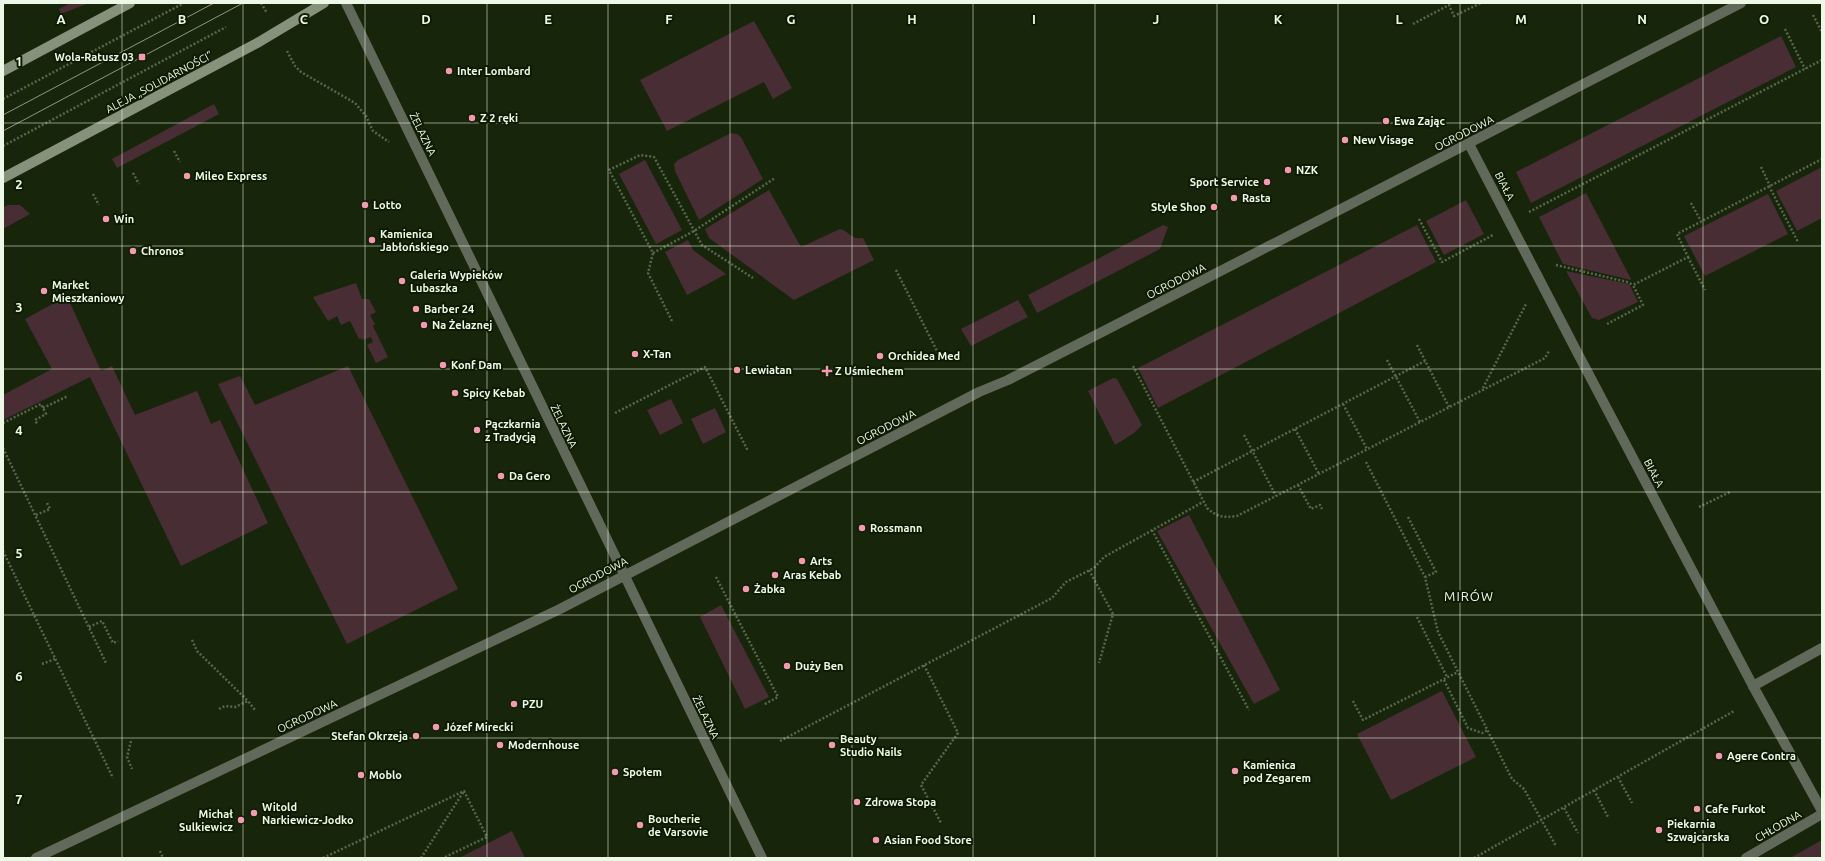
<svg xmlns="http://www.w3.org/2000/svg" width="1825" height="861" font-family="Ubuntu,sans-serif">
<rect width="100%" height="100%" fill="#17250a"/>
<!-- green -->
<path fill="#492d34" d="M70 3H89L61 14 59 9Z
M754 21 792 88 773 99 764 82 667 131 640 80Z
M1781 36 1796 67 1531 203 1516 172Z
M214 104 219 114 117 168 112 159Z
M731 133 737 134 741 137 763 179 699 220 675 171 674 164 678 160Z
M645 160 682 230 656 244 619 174Z
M1822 167V218L1797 231 1776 191Z
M769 190 801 247 840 229C850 231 849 240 863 238L874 260 794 300 709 238 705 229Z
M1586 193 1631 279V280L1563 264 1539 217Z
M1768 194 1788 234 1705 276 1684 236Z
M1466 200 1484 234 1444 255 1426 221Z
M8 205H20L30 214 3 229V207Z
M1163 225 1168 227 1160 249 1037 313 1028 295Z
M1417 225 1436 262 1158 408 1138 368Z
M688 240 693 250 726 274 687 295 665 252Z
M1566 271 1629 284 1638 302 1599 320 1592 318Z
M356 283 362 299H369L376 312 370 315 375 324 373 326 388 357 376 363 367 345 373 342 371 337 362 340 361 338 359 339 350 321 341 325 337 316 328 321 313 297Z
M67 296 101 371 112 366 135 415 197 391 211 424 220 420 268 523 181 566 90 377 3 420V395L52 369 25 319Z
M1018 300 1028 317 971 346 961 329Z
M348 366 458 589 347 644 218 384 240 376 255 405Z
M1113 378 1117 379 1142 425 1134 433 1115 445 1088 391Z
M671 399 683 423 660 435 647 410Z
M715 408 726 432 703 444 691 419Z
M1189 515 1280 690 1254 704 1157 531Z
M721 605 769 697 745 709 700 617Z
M1442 691 1476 757 1391 800 1357 734Z
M512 831 525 858H459Z
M1822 840V858H1790Z"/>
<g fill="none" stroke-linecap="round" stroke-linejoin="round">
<!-- path -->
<path stroke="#59664e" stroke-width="2.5" stroke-dasharray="2 2" stroke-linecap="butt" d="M261 3 267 13
M3 4 5 3
M1813 15 1822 32
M1413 24 1449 5 1454 16 1481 3
M1785 29 1805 69
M287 51 295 66 301 72 355 103 366 116 373 131 389 142
M3 99 184 3
M3 146 226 27
M174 151 180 162
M1761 167 1770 186
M133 173 139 184
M1769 186 1798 242
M93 194 99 205
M1691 203 1701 221
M1529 212 1822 60
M1419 219 1442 262 1493 235
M653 253 694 231 775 178
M1688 257 1705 290
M1556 265 1627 282 1633 285
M896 270 938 353
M672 321 648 273 653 253 609 170 640 155 654 157 702 245 753 278
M1607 324 1643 305 1633 285 1688 257 1677 234 1822 159
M1417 345 1449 407
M1387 360 1420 422
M1133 366 1207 508C1217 517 1224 518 1237 516L1276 496 1545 358 1549 351
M1483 388 1526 304
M1343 404 1367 449
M43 408 68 396
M615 413 705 367 748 451
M3 423 41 404 46 414 35 420 37 424
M1295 429 1319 474
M1244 435 1276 496
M3 448 106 663
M1366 462 1425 577 1438 632 1512 779 1524 789 1556 846
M1193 482 1425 361
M1298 485 1311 509 1320 505 1322 509
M1699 507 1730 492
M36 515 50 509 47 503
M1408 517 1436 572 1425 577
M1152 530 1249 710
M3 551 113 778
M1089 570 1113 614 1099 663
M716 577 778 697 763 705
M1417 617 1447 677
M89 627 102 621 113 643 118 641
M192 640 197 651 248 701
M42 664 55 659
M924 665 958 733 921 785 941 823
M1444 680 1468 728 1482 733 1488 730
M1353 701 1363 720 1458 672
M219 709 225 706 235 707 248 701 255 710
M131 741 127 757 132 769
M780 741 1052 598 1066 582 1094 568 1104 557 1203 502
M1618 777 1632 803
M1594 790 1608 817
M1564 808 1578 833
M160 851 163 858
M323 858 464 791 487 837 443 858
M421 858 464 791
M1474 858 1734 711"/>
<!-- service -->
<path stroke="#61695b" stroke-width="10" d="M1753 686 1822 648"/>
<!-- pedestrian -->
<path stroke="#61695b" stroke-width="10" d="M1753 686 1822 811
M1746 858 1822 814"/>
<!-- minor -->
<path stroke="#61695b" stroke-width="10" d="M1469 144 1577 352 1753 686
M36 858 560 609 979 392 1008 380 1102 332 1741 3"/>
<!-- tertiary -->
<path stroke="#61695b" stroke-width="10" d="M346 3 762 858"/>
<!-- secondary -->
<path stroke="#86927c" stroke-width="10" d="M3 71 130 3
M3 178 259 42 324 3"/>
<!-- tram -->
<path stroke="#8c9883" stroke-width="1" d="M3 115 214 3
M3 131 243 3"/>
</g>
<!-- grid -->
<path fill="none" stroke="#eef8e7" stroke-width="1" stroke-opacity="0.55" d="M122 3V858M243 3V858M365 3V858M487 3V858M608 3V858M730 3V858M852 3V858M973 3V858M1095 3V858M1217 3V858M1338 3V858M1460 3V858M1582 3V858M1703 3V858M3 123H1822M3 246H1822M3 369H1822M3 492H1822M3 615H1822M3 738H1822"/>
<!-- markers -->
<g fill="#f29ab0" stroke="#0e1b03" stroke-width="1.5">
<rect x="138" y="53" width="8" height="8" rx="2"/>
<circle cx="449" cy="71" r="4"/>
<circle cx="472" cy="118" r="4"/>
<circle cx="1386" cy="121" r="4"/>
<circle cx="1345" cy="140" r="4"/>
<circle cx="1288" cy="170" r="4"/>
<circle cx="187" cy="176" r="4"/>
<circle cx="1267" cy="182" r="4"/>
<circle cx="1234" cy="198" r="4"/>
<circle cx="365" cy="205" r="4"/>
<circle cx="1214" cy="207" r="4"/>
<circle cx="106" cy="219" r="4"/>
<circle cx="372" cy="240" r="4"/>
<circle cx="133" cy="251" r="4"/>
<circle cx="402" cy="281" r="4"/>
<circle cx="44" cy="291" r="4"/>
<circle cx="416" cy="309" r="4"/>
<circle cx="424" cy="325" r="4"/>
<circle cx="635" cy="354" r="4"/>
<circle cx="880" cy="356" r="4"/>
<circle cx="443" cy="365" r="4"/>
<circle cx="737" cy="370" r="4"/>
<path d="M825 365h4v4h4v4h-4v4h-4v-4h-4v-4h4z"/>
<circle cx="455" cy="393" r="4"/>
<circle cx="477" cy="430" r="4"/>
<circle cx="501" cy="476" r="4"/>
<circle cx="862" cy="528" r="4"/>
<circle cx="802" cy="561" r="4"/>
<circle cx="775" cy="575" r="4"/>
<circle cx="746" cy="589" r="4"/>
<circle cx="787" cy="666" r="4"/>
<circle cx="514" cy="704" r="4"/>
<circle cx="436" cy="727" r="4"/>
<circle cx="416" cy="736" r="4"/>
<circle cx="500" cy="745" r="4"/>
<circle cx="832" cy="745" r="4"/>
<circle cx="1719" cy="756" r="4"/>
<circle cx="1235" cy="771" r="4"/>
<circle cx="615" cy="772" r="4"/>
<circle cx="361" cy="775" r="4"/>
<circle cx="857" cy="802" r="4"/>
<circle cx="1697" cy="809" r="4"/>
<circle cx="254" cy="813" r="4"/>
<circle cx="241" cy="820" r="4"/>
<circle cx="640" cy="825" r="4"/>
<circle cx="1659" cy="830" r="4"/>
<circle cx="876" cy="840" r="4"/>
</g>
<g text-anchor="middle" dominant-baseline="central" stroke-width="4" stroke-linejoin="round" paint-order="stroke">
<!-- poi labels -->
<g font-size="11" font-weight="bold" fill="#eef8e7" stroke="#0e1b03" text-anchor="start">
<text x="134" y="57" text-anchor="end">Wola-Ratusz 03</text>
<text x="457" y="71">Inter Lombard</text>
<text x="480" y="118">Z 2 ręki</text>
<text x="1394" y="121">Ewa Zając</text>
<text x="1353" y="140">New Visage</text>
<text x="1296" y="170">NZK</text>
<text x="195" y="176">Mileo Express</text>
<text x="1259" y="182" text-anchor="end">Sport Service</text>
<text x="1242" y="198">Rasta</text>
<text x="373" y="205">Lotto</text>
<text x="1206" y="207" text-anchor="end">Style Shop</text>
<text x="114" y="219">Win</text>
<text x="380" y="234">Kamienica<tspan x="380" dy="13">Jabłońskiego</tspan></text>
<text x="141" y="251">Chronos</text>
<text x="410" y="275">Galeria Wypieków<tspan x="410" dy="13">Lubaszka</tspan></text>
<text x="52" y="285">Market<tspan x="52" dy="13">Mieszkaniowy</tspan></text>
<text x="424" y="309">Barber 24</text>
<text x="432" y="325">Na Żelaznej</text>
<text x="643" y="354">X-Tan</text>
<text x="888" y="356">Orchidea Med</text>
<text x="451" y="365">Konf Dam</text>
<text x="745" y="370">Lewiatan</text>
<text x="835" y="371">Z Uśmiechem</text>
<text x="463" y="393">Spicy Kebab</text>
<text x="485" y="424">Pączkarnia<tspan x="485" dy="13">z Tradycją</tspan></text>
<text x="509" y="476">Da Gero</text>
<text x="870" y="528">Rossmann</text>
<text x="810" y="561">Arts</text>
<text x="783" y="575">Aras Kebab</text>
<text x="754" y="589">Żabka</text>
<text x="795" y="666">Duży Ben</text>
<text x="522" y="704">PZU</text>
<text x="444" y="727">Józef Mirecki</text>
<text x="408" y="736" text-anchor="end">Stefan Okrzeja</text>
<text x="840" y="739">Beauty<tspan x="840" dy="13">Studio Nails</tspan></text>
<text x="508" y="745">Modernhouse</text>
<text x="1727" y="756">Agere Contra</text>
<text x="1243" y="765">Kamienica<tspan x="1243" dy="13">pod Zegarem</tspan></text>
<text x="623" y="772">Społem</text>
<text x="369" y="775">Moblo</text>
<text x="865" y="802">Zdrowa Stopa</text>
<text x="262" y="807">Witold<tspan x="262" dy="13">Narkiewicz-Jodko</tspan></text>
<text x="1705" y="809">Cafe Furkot</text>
<text x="233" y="814" text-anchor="end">Michał<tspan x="233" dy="13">Sulkiewicz</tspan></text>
<text x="648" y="819">Boucherie<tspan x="648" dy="13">de Varsovie</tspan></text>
<text x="1667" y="824">Piekarnia<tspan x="1667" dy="13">Szwajcarska</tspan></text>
<text x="884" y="840">Asian Food Store</text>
</g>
<!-- street labels -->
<g font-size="11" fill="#eef8e7" stroke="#0e1b03">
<text transform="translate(159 82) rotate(-28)">ALEJA „SOLIDARNOŚCI”</text>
<text transform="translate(1464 133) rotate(-27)">OGRODOWA</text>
<text transform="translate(423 134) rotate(64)">ŻELAZNA</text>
<text transform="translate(1505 186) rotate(63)">BIAŁA</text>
<text transform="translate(1176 281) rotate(-27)">OGRODOWA</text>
<text transform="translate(564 426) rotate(64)">ŻELAZNA</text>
<text transform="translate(886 427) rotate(-27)">OGRODOWA</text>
<text transform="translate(1654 473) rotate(62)">BIAŁA</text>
<text transform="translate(598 575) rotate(-28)">OGRODOWA</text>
<text transform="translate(307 716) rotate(-25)">OGRODOWA</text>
<text transform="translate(706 717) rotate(64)">ŻELAZNA</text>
<text transform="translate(1778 826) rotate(-30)">CHŁODNA</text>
</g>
<!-- quarter labels -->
<g font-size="13" letter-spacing="1" fill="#eef8e7" stroke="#0e1b03">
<text x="1469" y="596">MIRÓW</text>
</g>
</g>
<g font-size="13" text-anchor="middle" font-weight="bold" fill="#eef8e7" stroke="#0e1b03" stroke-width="4" stroke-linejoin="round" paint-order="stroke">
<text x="61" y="24">A</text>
<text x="182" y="24">B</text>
<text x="304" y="24">C</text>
<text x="426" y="24">D</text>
<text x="548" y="24">E</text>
<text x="669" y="24">F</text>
<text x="791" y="24">G</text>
<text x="912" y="24">H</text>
<text x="1034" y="24">I</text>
<text x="1156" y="24">J</text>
<text x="1278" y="24">K</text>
<text x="1399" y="24">L</text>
<text x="1521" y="24">M</text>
<text x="1642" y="24">N</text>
<text x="1764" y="24">O</text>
<text x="19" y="66">1</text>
<text x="19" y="189">2</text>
<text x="19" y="312">3</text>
<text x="19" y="435">4</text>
<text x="19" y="558">5</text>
<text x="19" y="681">6</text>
<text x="19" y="804">7</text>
</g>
<!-- border -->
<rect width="1825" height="861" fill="none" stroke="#eef8e7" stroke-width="8"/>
</svg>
